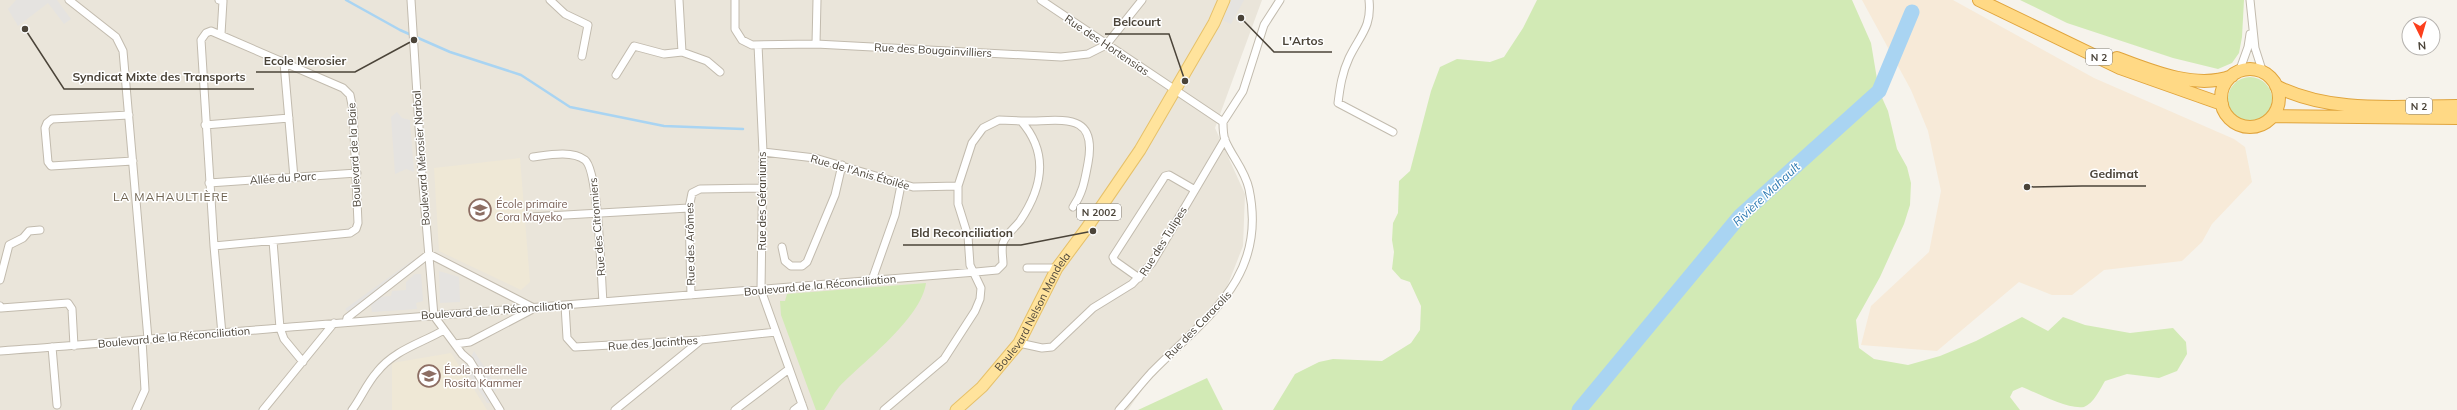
<svg xmlns="http://www.w3.org/2000/svg" width="2457" height="410" font-family="Mulish,sans-serif">
<rect width="100%" height="100%" fill="#f6f3ec"/>
<!-- residential -->
<path fill="#eae5da" d="M0 0H1262L1215 128 1245 194 1243 246 1221 302 1156 369 1128 410H0Z"/>
<!-- commercial -->
<path fill="#f7ead8" d="M1862 0H1953L2094 78 2234 139 2245 147 2252 182 2212 224 2202 242 2182 261 2104 270 2072 295H2052L2019 282 1937 351 1861 345 1871 306 1929 252 1941 191 1928 131 1911 90Z"/>
<!-- education -->
<path fill="#efe8d6" d="M520 158 530 282 521 290 439 251 434 168Z
M451 353 487 410H392V363Z"/>
<!-- green -->
<path fill="#d2eab5" d="M1537 0H1852L1871 43 1879 91 1888 111 1897 149 1907 167 1911 183 1910 205 1904 224 1880 277 1856 320 1859 348 1874 359 1908 365 1940 356 1976 341 2022 317 2048 331 2063 317 2085 325 2130 333 2173 328 2186 342 2187 354 2177 371 2159 378 2127 374 2105 381C2100 389 2094 403 2084 407 2069 410 2037 393 2022 387L2013 391 2010 397 2020 410H1273L1295 374 1319 362 1333 359 1382 361 1411 343 1420 330 1421 306 1410 282 1401 279 1392 269 1394 252 1392 240 1393 223 1398 213 1399 181 1410 171 1431 91 1440 67 1457 59 1490 62 1504 57 1523 28Z
M2020 0H2244L2242 37 2239 53 2232 63 2218 69 2173 58 2067 23Z
M2228 99a22 22 0 1 1 44 0a22 22 0 1 1-44 0Z
M926 283C921 319 864 361 839 387 833 394 829 403 824 410H816L781 315 780 301H785L787 294Z
M1207 378 1223 410H1138Z"/>
<!-- parking -->
<path fill="#e5e3e0" d="M16 0H57L71 19 64 24 48 3 18 26 8 9Z
M1229 0H1244L1231 24 1222 20Z
M397 112 402 118 410 120 414 172 406 169 395 174 391 117Z
M413 260 416 263 348 312 345 309Z
M439 271 459 277 460 302 440 303Z
M415 274H421L423 301 416 303 417 309 372 312 371 305 378 297 391 296 392 291 406 290V282Z
M474 351 497 387 495 392 471 357Z
M462 364H468L494 403H487Z"/>
<g fill="none" stroke-linecap="round" stroke-linejoin="round">
<!-- stream -->
<path stroke="#a9d4f2" stroke-width="2.5" d="M346 0 400 30 450 52 521 75 570 107 664 126 743 129"/>
<!-- river -->
<path stroke="#a9d4f2" stroke-width="15" d="M1579 410 1740 216 1879 91 1912 12"/>
<!-- minor casing -->
<g stroke="#c2bbae" stroke-width="9">
<path id="minor" d="M69 0 116 37 123 51 148 339
M219 0 223 1 221 34
M411 0 422 174 434 316 462 354 470 361 500 410
M550 0 565 14 588 25 582 56
M679 0 682 52 707 61 720 72
M735 0V29L742 40 752 45 816 44 1061 57 1088 54 1106 45 1142 0
M1041 0 1223 122C1223 127 1223 134 1225 140 1232 157 1245 170 1249 189 1268 278 1205 318 1151 373 1140 385 1130 398 1119 410
M1369 0C1372 27 1360 35 1349 58 1342 73 1340 87 1338 103L1393 132
M2250 0 2255 48 2263 73
M816 44 817 0
M758 45 763 152 761 290 804 410
M284 63 294 178
M2239 72 2248 47 2250 34
M616 75 634 46 664 54 682 52
M129 115 52 119 47 123 45 128 48 162 51 166 133 161
M1021 121C1059 122 1098 109 1088 163 1085 179 1083 193 1073 207
M1223 122 1243 91 1264 25 1280 0
M205 125 289 118
M763 152 815 158 913 187 958 186
M533 157C548 155 572 150 585 160 599 171 601 279 603 302
M209 183 357 173
M530 217 689 208
M273 241 280 328 284 339 303 362
M214 246 350 233 356 229 358 223 353 110 350 95 343 88 211 31 206 33 201 40 214 246 222 334
M782 247 785 261 791 266H802L807 262 835 195 842 165
M1027 268H1057
M1139 278 1115 261 1113 257 1165 176 1169 175 1195 190
M0 280 9 245 23 238 29 231 40 230
M872 280 895 215 901 185
M691 295 689 208 692 193 700 189 763 188
M565 305 567 338 575 347 701 340 776 332
M0 306 1 308 68 303 72 309 74 346
M346 322 347 318 429 254 534 308
M1019 343 1042 348 1052 347 1093 308 1132 284 1152 263 1225 139
M455 344 470 342 531 310
M52 347 57 405
M0 351C102 344 203 334 304 326 528 306 752 289 976 272L997 270 1003 264C1003 257 1001 250 1003 243 1006 234 1014 229 1020 221 1043 187 1049 153 1021 121L999 120 983 128 972 143 958 186V204L968 236 970 265 981 288 980 299 975 311 944 359 884 410
M136 410 145 390 142 340
M263 410 334 323
M352 410C361 398 367 383 377 372 394 350 422 343 444 330
M615 410 701 340
M735 410 789 369
M794 410 802 404"/>
</g>
<!-- primary casing -->
<g stroke="#e6c16a" stroke-width="13">
<g id="primary">
<path id="s1" d="M956 410 982 387 1019 343 1057 268 1086 229 1140 150 1214 23 1224 0"/>
</g>
</g>
<!-- trunk casing -->
<g stroke="#e0a43c" stroke-width="14">
<path id="trunk" d="M1979 0 2120 68 2222 104
M2117 58C2151 71 2197 90 2232 76
M2221 98a29 29 0 1 1 58 0a29 29 0 1 1-58 0Z
M2276 86C2331 114 2397 106 2457 106
M2273 116 2457 118"/>
</g>
<!-- minor -->
<use href="#minor" stroke="#fff" stroke-width="7"/>
<!-- primary -->
<use href="#primary" stroke="#ffe39c" stroke-width="11"/>
<!-- trunk -->
<use href="#trunk" stroke="#ffd985" stroke-width="12"/>
</g>
<!-- icons -->
<defs>
<g id="school-ring" transform="scale(1.15)"><circle r="9.5" fill="#fff" stroke="#8d6e63" stroke-width="1.5"/><path d="M0-5L7-2L0 1L-7-2ZM-4 1L0 2.5L4 1V4Q0 6-4 4Z" fill="#8d6e63"/></g>
</defs>
<g fill-rule="evenodd">
<use href="#school-ring" x="480" y="210"/>
<use href="#school-ring" x="429" y="376"/>
</g>
<g text-anchor="middle" dominant-baseline="central" stroke-width="3" stroke-linejoin="round" paint-order="stroke">
<!-- shield labels -->
<g fill="#fff" stroke="#817c74" stroke-width="1">
<rect x="2086" y="49" width="26" height="16" rx="3"/>
<rect x="2406" y="98" width="26" height="16" rx="3"/>
<rect x="1077" y="204" width="44" height="16" rx="3"/>
</g>
<g font-size="10" font-weight="bold" fill="#4b4439">
<text x="2099" y="57">N 2</text>
<text x="2419" y="106">N 2</text>
<text x="1099" y="212">N 2002</text>
</g>
<!-- street labels -->
<g font-size="11" fill="#4b4439" stroke="#fff">
<text transform="translate(1107 45) rotate(34)">Rue des Hortensias</text>
<text transform="translate(933 50) rotate(3)">Rue des Bougainvilliers</text>
<text transform="translate(354 155) rotate(-93)">Boulevard de la Baie</text>
<text transform="translate(421 158) rotate(-94)">Boulevard Mérosier Narbal</text>
<text transform="translate(860 172) rotate(16)">Rue de l'Anis Étoilée</text>
<text transform="translate(283 178) rotate(-4)">Allée du Parc</text>
<text transform="translate(762 201) rotate(-90)">Rue des Géraniums</text>
<text transform="translate(597 227) rotate(-95)">Rue des Citronniers</text>
<text transform="translate(1163 241) rotate(-58)">Rue des Tulipes</text>
<text transform="translate(690 244) rotate(-91)">Rue des Arômes</text>
<text transform="translate(820 285) rotate(-5)">Boulevard de la Réconciliation</text>
<text transform="translate(497 310) rotate(-4)">Boulevard de la Réconciliation</text>
<text stroke="none"><textPath href="#s1" startOffset="126">Boulevard Nelson Mandela</textPath></text>
<text transform="translate(1198 325) rotate(-46)">Rue des Caracolis</text>
<text transform="translate(174 337) rotate(-5)">Boulevard de la Réconciliation</text>
<text transform="translate(653 343) rotate(-4)">Rue des Jacinthes</text>
</g>
<!-- education labels -->
<g font-size="11" fill="#785e54" stroke="#fff" text-anchor="start">
<text x="496" y="204">École primaire<tspan x="496" dy="13">Cora Mayeko</tspan></text>
<text x="444" y="370">École maternelle<tspan x="444" dy="13">Rosita Kammer</tspan></text>
</g>
<!-- water labels -->
<g font-size="12" font-style="italic" fill="#2e7ab2" stroke="#fff">
<text transform="translate(1766 194) rotate(-43)">Rivière Mahault</text>
</g>
<!-- neighbourhood labels -->
<g font-size="12" letter-spacing="1" fill="#6e6250" stroke="#fff">
<text x="171" y="196">LA MAHAULTIÈRE</text>
</g>
</g>
<!-- callouts -->
<path fill="none" stroke="#4b4439" stroke-width="1.5" d="M1185 81L1169 34H1105M1241 18L1274 52H1332M414 40L355 72H256M25 29L64 89H254M2027 187L2082 186H2146M1093 231L1021 245H903"/>
<g fill="#4b4439" stroke="#fff" stroke-width="1.5">
<circle cx="1185" cy="81" r="4"/>
<circle cx="1241" cy="18" r="4"/>
<circle cx="414" cy="40" r="4"/>
<circle cx="25" cy="29" r="4"/>
<circle cx="2027" cy="187" r="4"/>
<circle cx="1093" cy="231" r="4"/>
</g>
<g font-size="12" text-anchor="middle" font-weight="bold" fill="#4b4439" stroke="#fff" stroke-width="3" stroke-linejoin="round" paint-order="stroke">
<text x="1137" y="26">Belcourt</text>
<text x="1303" y="45">L'Artos</text>
<text x="305" y="65">Ecole Merosier</text>
<text x="159" y="81">Syndicat Mixte des Transports</text>
<text x="2114" y="178">Gedimat</text>
<text x="962" y="237">Bld Reconciliation</text>
</g>
<!-- north arrow -->
<g transform="translate(2421 36) rotate(175)"><circle r="19" fill="#ffffff" stroke="#b7b4b0"/>
<path d="M0-3L7 15L0 10L-7 15Z" fill="#fc3f1d"/>
<text y="-6" font-size="11" font-weight="bold" text-anchor="middle" fill="#4b4439">N</text>
</g>
</svg>
